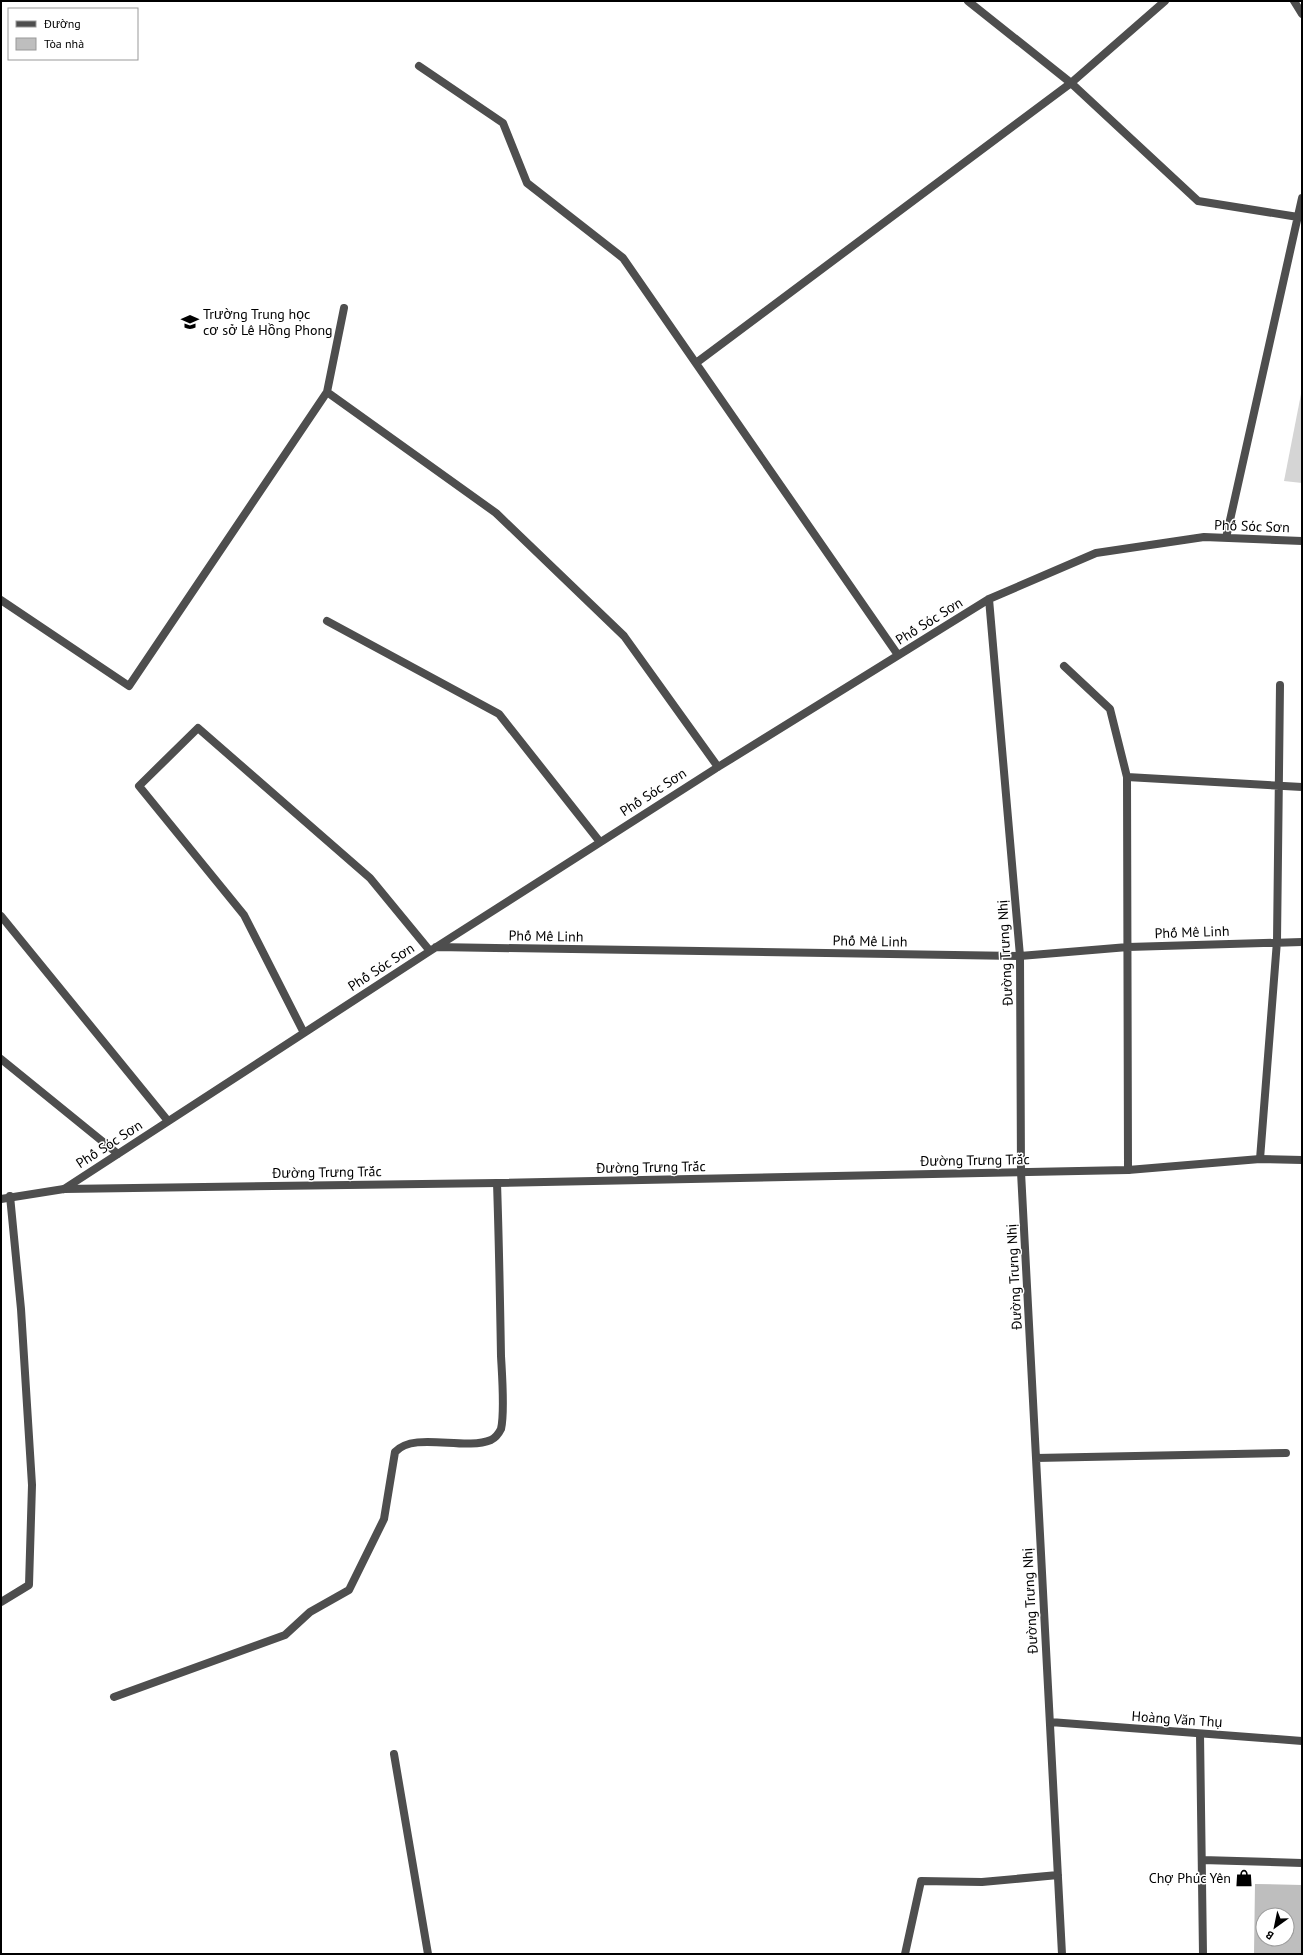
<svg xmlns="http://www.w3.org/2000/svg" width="1303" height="1955" font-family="'PT Sans',sans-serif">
<rect width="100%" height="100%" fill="#fff"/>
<!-- green -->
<path fill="#d5d5d5" d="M1302 389V483L1284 481Z"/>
<!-- building -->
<path fill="#bebebe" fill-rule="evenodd" d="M1255 1884 1302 1885V1954H1254ZM1263 1915H1287V1939H1263Z"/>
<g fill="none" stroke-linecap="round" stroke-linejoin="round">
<!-- service -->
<path stroke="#4e4e4e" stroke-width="8" d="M1200 1734 1203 1954
M1202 1860 1302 1863"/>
<!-- minor -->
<path stroke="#4e4e4e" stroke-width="8" d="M968 1 1071 83 1198 201 1298 217
M1294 1 1302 14
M419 66 503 123 527 183 623 258 898 655
M696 363 1071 83 1165 1
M327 392 496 513 624 636 718 767
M1226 538 1302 198
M989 599 1020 956 1021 1172 1062 1954
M1 600 129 686 327 392 344 308
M327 621 499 714 600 842
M1064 666 1110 709 1127 777 1128 1170
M1127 777 1302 787
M1 916 168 1121
M436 947 1020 956 1128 947 1302 942
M304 1033 244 915 139 786 198 728 370 878 430 951
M1 1059 118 1154
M1260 1159 1277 941 1280 685
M64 1189 430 951 718 767 989 599 1096 553 1204 537 1302 541
M1036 1458 1286 1453
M1 1602 29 1585 32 1485 21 1309 10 1196
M114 1697 285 1635 310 1612 349 1590 384 1519 395 1452C414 1431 464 1451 491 1440 495 1438 499 1433 501 1429 505 1412 502 1375 501 1356 500 1298 499 1241 497 1183
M1050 1722 1302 1741
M394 1754 428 1954
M905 1954 921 1881 982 1882 1058 1875"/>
<!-- tertiary -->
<path stroke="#4e4e4e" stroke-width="8" d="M1 1199 64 1189 497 1183 1128 1170 1260 1159 1302 1160"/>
</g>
<!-- icons -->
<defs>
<g id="school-bare" transform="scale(1.38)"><path d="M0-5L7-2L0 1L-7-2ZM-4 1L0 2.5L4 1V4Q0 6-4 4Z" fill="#000" stroke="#fff" stroke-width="2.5" paint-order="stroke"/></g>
<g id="shop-bare" transform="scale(1.38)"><path d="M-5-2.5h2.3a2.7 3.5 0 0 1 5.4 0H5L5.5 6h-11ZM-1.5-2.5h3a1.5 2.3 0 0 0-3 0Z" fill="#000" stroke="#fff" stroke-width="2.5" paint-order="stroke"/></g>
</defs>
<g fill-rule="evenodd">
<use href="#school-bare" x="190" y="322"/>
<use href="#shop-bare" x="1244" y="1878"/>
</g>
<g text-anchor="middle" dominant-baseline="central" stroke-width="3" stroke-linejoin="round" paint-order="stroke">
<!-- poi labels -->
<g font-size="14" fill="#000" stroke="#fff" text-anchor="start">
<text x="203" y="314">Trường Trung học<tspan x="203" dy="16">cơ sở Lê Hồng Phong</tspan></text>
<text x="1231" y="1878" text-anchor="end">Chợ Phúc Yên</text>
</g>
<!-- street labels -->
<g font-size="14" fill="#000" stroke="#fff">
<text transform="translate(1252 526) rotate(2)">Phố Sóc Sơn</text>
<text transform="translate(929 621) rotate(-32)">Phố Sóc Sơn</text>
<text transform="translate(653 792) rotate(-33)">Phố Sóc Sơn</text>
<text transform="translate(1192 932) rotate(-2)">Phố Mê Linh</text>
<text transform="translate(546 936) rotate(1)">Phố Mê Linh</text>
<text transform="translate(870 941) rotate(1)">Phố Mê Linh</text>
<text transform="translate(1005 953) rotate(-93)">Đường Trưng Nhị</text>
<text transform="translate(381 967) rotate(-33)">Phố Sóc Sơn</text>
<text transform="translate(109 1144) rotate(-33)">Phố Sóc Sơn</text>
<text transform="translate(975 1160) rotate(-1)">Đường Trưng Trắc</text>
<text transform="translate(651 1167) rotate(-1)">Đường Trưng Trắc</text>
<text transform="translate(327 1172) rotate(-1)">Đường Trưng Trắc</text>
<text transform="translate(1014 1277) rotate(-93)">Đường Trưng Nhị</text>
<text transform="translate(1030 1601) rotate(-93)">Đường Trưng Nhị</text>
<text transform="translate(1177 1719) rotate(4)">Hoàng Văn Thụ</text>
</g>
</g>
<!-- border -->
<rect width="1303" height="1955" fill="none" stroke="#000000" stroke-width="4"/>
<!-- legend -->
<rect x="8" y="8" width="130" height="52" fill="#ffffff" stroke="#999999"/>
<rect x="16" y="21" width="20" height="6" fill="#4e4e4e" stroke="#999999"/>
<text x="44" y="28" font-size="12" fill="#000000">Đường</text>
<rect x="16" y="38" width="20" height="12" fill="#bebebe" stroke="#999999"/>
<text x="44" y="48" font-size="12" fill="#000000">Tòa nhà</text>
<!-- north arrow -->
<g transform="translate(1275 1927) rotate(213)"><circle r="19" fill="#ffffff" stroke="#999999"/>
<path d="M0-3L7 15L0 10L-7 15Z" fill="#000000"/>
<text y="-6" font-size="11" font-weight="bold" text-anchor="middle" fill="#000000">B</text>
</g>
</svg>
